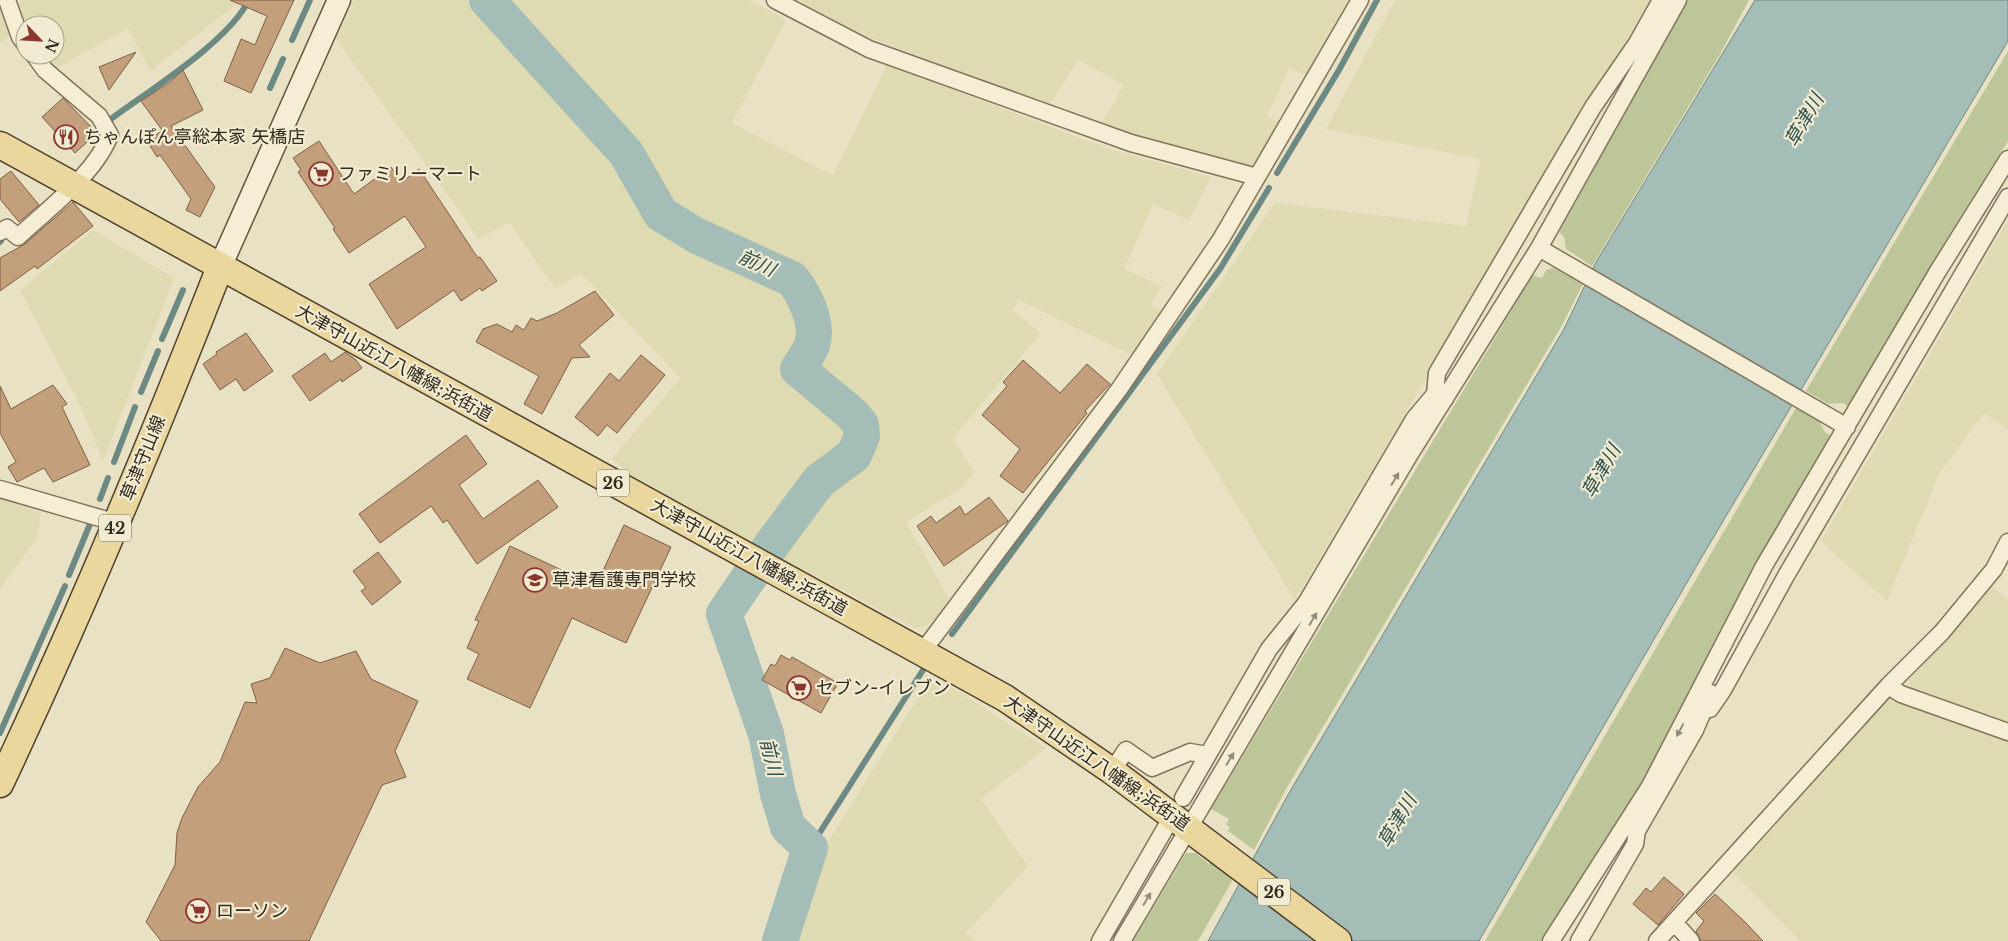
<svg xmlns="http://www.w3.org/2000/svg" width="2008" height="941" font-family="'Libre Baskerville','Noto Sans JP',serif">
<rect width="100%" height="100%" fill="#e9e1c3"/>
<!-- farmland -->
<path fill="#dedab1" d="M0 0 11 34 0 43Z
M22 0H239L237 4 150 71 128 28 52 71 39 55H55V25H25V37L15 6Z
M354 0H480L499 19 512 0H749L786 20 732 123 833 176 887 65 1109 149 1211 177 1189 220 1153 204 1124 269 1162 286 1151 304 1162 311 1132 355 1019 300 1012 310 1041 333 953 438 974 471 963 487 906 522 949 599 935 619 925 626 915 628 647 488 612 459 680 378 581 273 555 288 509 222 479 239 336 39Z
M796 0H1352L1310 76 1289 68 1267 117 1282 123 1261 161 1252 166 1179 148 1101 124 1124 85 1078 59 1050 105 866 36Z
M1395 0H1650L1295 600 1157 374 1275 203 1466 226 1481 159 1326 129Z
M2008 220V429L1984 413 1939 474 1887 601 1821 541Z
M93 230 174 278 103 461 81 407 20 290Z
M0 499 41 512 37 538 0 589Z
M1992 587 2008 599V725L1910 689 1909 680Z
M936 677 1046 748 981 799 1028 866 965 934 976 941H786L817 859 923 690Z
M1893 699 2008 740V941H1800L1734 873V863L1881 701Z"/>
<!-- green -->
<path fill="#bdc698" d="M1688 0H1749L1719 56 1592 266 1566 249 1564 237 1559 232Z
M2008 51V141L1943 245 1849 407 1843 403 1828 404 1806 391Z
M1554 268 1583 284 1561 327 1286 789 1254 850 1228 831 1230 827 1226 825 1229 819 1211 809 1533 275 1542 278 1546 270Z
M1796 408 1819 421 1825 432 1832 437 1659 754 1543 941H1485Z
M1186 853H1196L1209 864 1210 861 1233 879 1198 941H1133Z"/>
<!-- water -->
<path fill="#a5bdb7" stroke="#6d8984" d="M1755 0H2008V41L1700 560 1479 941H1208L1289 793 1564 329 1596 262Z"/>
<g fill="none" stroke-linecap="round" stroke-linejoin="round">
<!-- stream -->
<path stroke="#6d8984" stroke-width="6" d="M292 40 310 0
M270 88 283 59
M111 119C150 90 228 42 249 0
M1277 173 1339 70 1377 0
M0 242 1 241
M162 339 183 290
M141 392 158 351
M114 462 135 407
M100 499 108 478
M69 575 90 524
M952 634 1220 269 1269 188
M0 733 65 586
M810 848 923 670"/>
<!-- river -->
<path stroke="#a5bdb7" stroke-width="36" d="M487 0 626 153 661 214 697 236 792 279C805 295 819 324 812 345 809 353 803 361 798 369L852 414 861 425 862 436 854 455 819 481 767 551
M752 573 724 614 766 734 778 794 788 827 810 848 780 941"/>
</g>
<!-- building -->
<path fill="#c49f7c" stroke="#7e5f44" d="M230 0H294L251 93 224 81 241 39 255 45 267 16Z
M136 52 109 90 99 67Z
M183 70 203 110 171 126 215 187 200 217 186 210 191 199 160 155 157 157 147 141 166 128 162 130 141 101 170 82Z
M63 98 97 133 75 153 42 117Z
M319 141 354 194 391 167 402 182 419 169 478 258 480 257 497 281 482 291 480 288 461 301 454 290 397 329 369 284 426 247 405 216 349 253 333 229 335 228 298 172 301 170 293 158Z
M11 171 39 205 19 222 0 199V179Z
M73 202 93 226 37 269 35 266 0 291V258L25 244Z
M595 291 614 315 579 345 590 357 572 358 542 414 524 404 539 376 476 342 483 329 497 324 512 332 516 325 524 330 531 318 537 321 557 313Z
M246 333 273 371 244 391 236 379 220 390 203 364 217 354 216 352Z
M345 352 356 360 362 368 342 382 341 379 310 401 292 376 325 353 331 362Z
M641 355 665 375 617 433 607 425 598 436 575 417 610 373 619 381Z
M1023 360 1060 393 1087 364 1110 384 1085 411 1087 413 1023 493 1000 476 1020 449 982 415 1007 386 1003 382Z
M53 385 67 404 62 407 90 465 53 482 44 468 17 482 8 467 16 462 0 433V386L11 409Z
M466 435 487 464 459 485 483 519 538 480 558 507 477 564 447 520 443 523 431 506 380 543 359 514Z
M989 497 1008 521 944 566 917 526 931 516 936 523 960 506 965 515Z
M624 525 671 547 626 643 572 618 530 708 467 679 479 654 467 648 479 621 475 620 510 546 596 586Z
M378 552 401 582 372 605 361 591 366 588 353 571Z
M285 648 320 663 356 651 371 679 418 701 395 751 406 777 382 785 309 941H161L146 922 175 865 177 833 182 818 198 787 220 762 245 702 257 703 251 684 270 678Z
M781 655 790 660 792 657 838 683 821 713 762 680 771 664 775 666Z
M1664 877 1684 894 1658 925 1633 904 1646 888 1651 892Z
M1715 894 1744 921 1763 941H1701L1696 931 1704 921 1696 913Z"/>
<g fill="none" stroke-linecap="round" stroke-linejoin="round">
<!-- street casing -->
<g stroke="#82735c" stroke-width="19">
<path id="street" d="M7 0 20 37 25 44
M775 0 869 49 1131 143 1257 177
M0 232 7 228 18 237C48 209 95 174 110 135L99 116 45 70 34 55
M1539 248 1847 427
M1435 394 1437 373 1593 107 1637 43 1661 0
M0 489 117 523
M923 651 1120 388 1221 239 1360 0
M1888 686 1901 694 2008 732
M1710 709 1723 690 1787 574 2008 197
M1112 771 1126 750 1152 768 1190 752 1207 755
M1183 798 1269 649 1306 603 1414 419 1435 394 1445 399
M1674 922 1691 941
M1100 941 1166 827
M1122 941 1410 454 1539 248 1678 0
M1551 941 1650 786 1764 566 1938 271 2008 159
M1579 941 1635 844 1637 831 1695 730 1711 693
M1657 941 1888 686 1942 632 1994 569 2008 542"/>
</g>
<!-- secondary casing -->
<g stroke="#63543f" stroke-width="25">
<path id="secondary" d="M220 267 339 0"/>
</g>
<!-- primary casing -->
<g stroke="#50412f" stroke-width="29">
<path id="primary" d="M0 145 1005 698 1112 771 1338 941
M0 784C80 614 152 442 220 267"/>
</g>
<!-- street -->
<use href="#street" stroke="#f5eed5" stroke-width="16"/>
<!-- secondary -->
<use href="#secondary" stroke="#f5eed5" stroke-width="22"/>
<!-- primary -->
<use href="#primary" stroke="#e9d79e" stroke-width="26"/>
</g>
<!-- one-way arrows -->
<defs><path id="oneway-solid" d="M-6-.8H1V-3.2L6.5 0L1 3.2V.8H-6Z" transform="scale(1.25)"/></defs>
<g fill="#948c7a">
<use href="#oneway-solid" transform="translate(1395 479) rotate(-59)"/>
<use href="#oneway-solid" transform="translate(1313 619) rotate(-59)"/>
<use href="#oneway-solid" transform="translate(1680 730) rotate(118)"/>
<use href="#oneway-solid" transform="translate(1230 759) rotate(-59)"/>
<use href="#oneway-solid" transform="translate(1147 899) rotate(-59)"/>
</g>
<!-- icons -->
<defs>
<g id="restaurant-ring" transform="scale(1.25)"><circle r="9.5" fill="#f1ebd2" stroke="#8b3731" stroke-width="1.5"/><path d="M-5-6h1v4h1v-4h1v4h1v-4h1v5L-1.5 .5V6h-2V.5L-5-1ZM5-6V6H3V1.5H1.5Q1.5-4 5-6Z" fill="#8b3731"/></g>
<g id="supermarket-ring" transform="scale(1.25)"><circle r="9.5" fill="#f1ebd2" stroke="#8b3731" stroke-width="1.5"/><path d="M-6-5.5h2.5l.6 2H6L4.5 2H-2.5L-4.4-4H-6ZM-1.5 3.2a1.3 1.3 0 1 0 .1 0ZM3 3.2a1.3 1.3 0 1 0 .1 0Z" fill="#8b3731"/></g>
<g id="school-ring" transform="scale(1.25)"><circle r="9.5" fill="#f1ebd2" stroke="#8b3731" stroke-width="1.5"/><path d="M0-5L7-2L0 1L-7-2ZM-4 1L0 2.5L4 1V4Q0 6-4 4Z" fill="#8b3731"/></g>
</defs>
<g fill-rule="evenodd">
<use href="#restaurant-ring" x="66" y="137"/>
<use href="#supermarket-ring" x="321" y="174"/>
<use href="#school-ring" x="535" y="580"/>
<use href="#supermarket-ring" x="799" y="688"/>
<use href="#supermarket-ring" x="198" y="911"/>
</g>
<g text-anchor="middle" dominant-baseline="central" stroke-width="4.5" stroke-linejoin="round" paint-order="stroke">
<!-- shield labels -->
<g fill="#f1ebd2" stroke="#6c6454" stroke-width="1">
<rect x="597" y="469.5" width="32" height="27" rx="4"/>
<rect x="99" y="514.5" width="32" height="27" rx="4"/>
<rect x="1258" y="878.5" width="32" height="27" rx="4"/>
</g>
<g font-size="16" font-weight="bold" fill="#332a1e">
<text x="613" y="483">26</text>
<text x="115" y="528">42</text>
<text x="1274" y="892">26</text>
</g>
<!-- poi labels -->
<g font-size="18" fill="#332a1e" stroke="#f1ebd2" text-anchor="start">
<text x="84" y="137">ちゃんぽん亭総本家 矢橋店</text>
<text x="338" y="174">ファミリーマート</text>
<text x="552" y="580">草津看護専門学校</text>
<text x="816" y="688">セブン-イレブン</text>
<text x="216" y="911">ローソン</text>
</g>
<!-- street labels -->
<g font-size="18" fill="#332a1e" stroke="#f1ebd2">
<text transform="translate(394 363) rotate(29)">大津守山近江八幡線;浜街道</text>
<text transform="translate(143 458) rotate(-68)">草津守山線</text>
<text transform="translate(749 557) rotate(29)">大津守山近江八幡線;浜街道</text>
<text transform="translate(1097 763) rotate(35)">大津守山近江八幡線;浜街道</text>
</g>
<!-- water labels -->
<g font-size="19" font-style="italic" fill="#2f5151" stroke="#f1ebd2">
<text transform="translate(1804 120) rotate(-60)">草津川</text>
<text transform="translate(757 263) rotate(24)">前川</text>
<text transform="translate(1601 471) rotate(-60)">草津川</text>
<text transform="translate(771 757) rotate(76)">前川</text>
<text transform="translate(1397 821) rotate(-60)">草津川</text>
</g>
</g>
<!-- north arrow -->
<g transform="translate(40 40) rotate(115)"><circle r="24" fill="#f1ebd2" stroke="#a59e8a"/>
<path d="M0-4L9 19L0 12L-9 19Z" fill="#8b3731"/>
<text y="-8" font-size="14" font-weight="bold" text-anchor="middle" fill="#332a1e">N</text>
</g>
</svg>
